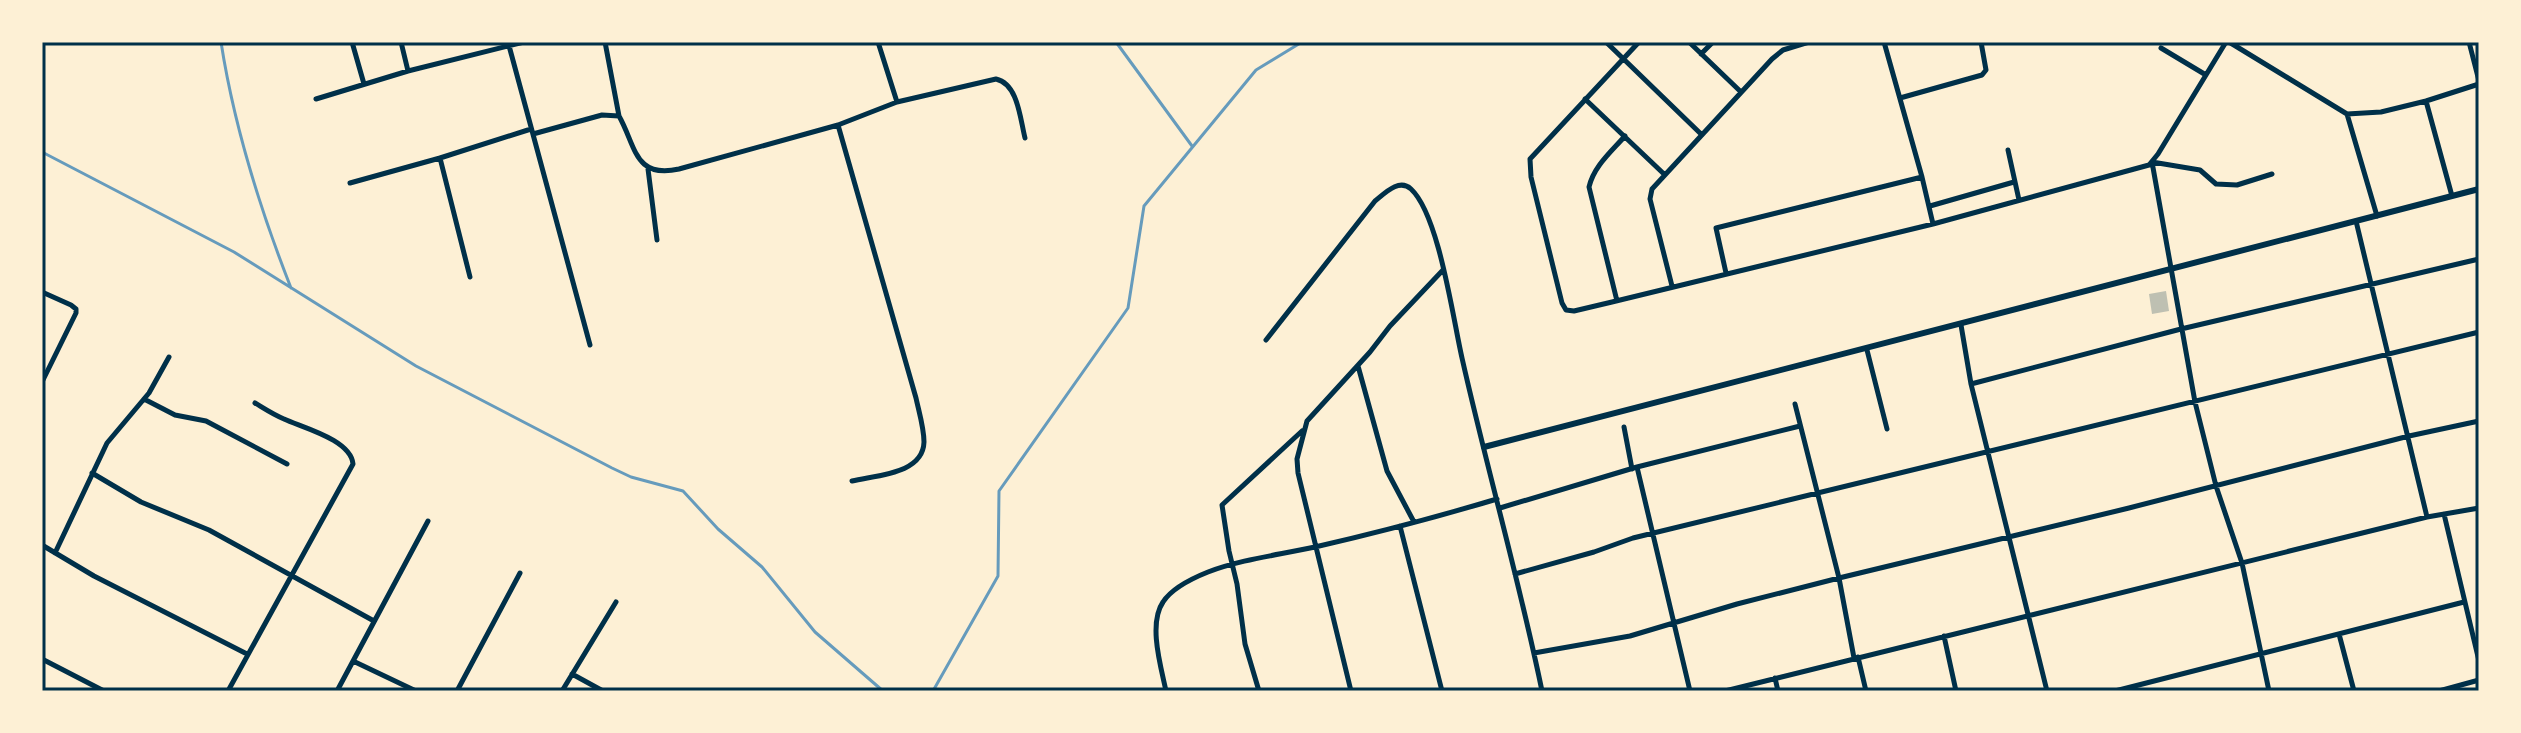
<svg xmlns="http://www.w3.org/2000/svg" width="2521" height="733" font-family="Commissioner,sans-serif">
<rect width="100%" height="100%" fill="#fdf0d5"/>
<g fill="none" stroke-linecap="round" stroke-linejoin="round">
<!-- stream -->
<path stroke="#669bbc" stroke-width="3" d="M221 42C234 126 260 209 291 288
M1116 42 1192 146
M42 152 234 252 416 366 612 468 631 477 683 491 718 529 762 567 815 632 883 691
M933 691 998 576 999 491 1128 308 1144 206 1256 70 1302 42"/>
</g>
<!-- building -->
<path fill="#bec0b2" d="M2166 291 2169 311 2152 314 2149 294Z"/>
<g fill="none" stroke-linecap="round" stroke-linejoin="round">
<!-- minor -->
<path stroke="#003049" stroke-width="5" d="M352 42 364 84
M401 42 408 71
M508 42 590 345
M605 42 619 116
M878 42 897 102
M1606 42 1702 135
M1639 42 1530 159 1531 177 1562 303 1566 310 1574 311 1612 302 1933 224 2149 165 2158 154 2226 42
M1689 42 1741 92
M2229 42 2347 114 2381 112 2426 101 2479 84
M2469 42 2479 81
M2161 48 2206 75
M1701 54 1713 42
M1900 98 1982 75 1986 70 1981 42
M316 99 408 71 524 42
M1585 99 1665 175
M2426 101 2452 196
M2347 114 2377 216
M533 134 602 115 619 116C636 146 634 179 679 169L838 125
M2008 150 2019 200
M648 169 657 240
M1922 177 1933 224
M350 183 440 158
M1930 206 2014 182
M2356 221 2427 517
M1726 273 1716 228 1922 177 1884 42
M470 277 440 158 531 129
M1672 286 1650 199 1652 189 1772 59 1783 50 1809 42
M42 292 71 305 76 309V313L42 382
M1617 301 1589 187C1594 166 1611 152 1625 136
M1961 325 1971 384 2047 691
M1266 340 1375 201C1385 193 1399 178 1411 189 1439 215 1453 319 1462 358 1487 469 1519 579 1542 691
M1867 350 1887 429
M1358 366 1387 471 1414 522
M1971 384 2181 329 2479 259
M144 399 175 415 206 421 287 464
M1795 404 1839 578 1854 658
M1624 427 1632 469
M1637 467 1690 691
M92 473 141 502 209 530 374 621
M852 481C877 475 923 474 924 442 924 428 919 412 916 398L838 125 897 102 996 79C1018 84 1020 118 1025 138
M1500 508 1637 467 1800 426
M2444 514 2479 661
M1400 526 1442 691
M42 545 94 576 247 654
M55 553 107 443 149 393 169 357
M1515 574 1594 552 1633 538 2479 332
M2339 634 2354 691
M1944 636 1956 691
M1534 653 1630 636 1737 604 1839 578 2129 508 2409 436 2479 421
M1858 657 1866 691
M42 659 104 691
M353 661 416 691
M572 674 603 691
M1775 678 1778 691
M228 691 353 464C351 440 304 428 284 419 274 415 265 409 255 403
M337 691 428 521
M457 691 520 573
M562 691 616 602
M1166 691C1161 667 1148 624 1163 602 1172 588 1193 578 1208 572 1242 559 1279 555 1315 547 1376 533 1437 517 1497 499
M1259 691 1245 644 1237 584 1229 551 1222 505 1302 431
M1351 691 1298 473 1297 459 1307 421 1370 352 1390 326 1443 270
M1725 691 2427 517 2479 508
M2115 691 2464 602
M2269 691 2242 563 2216 486 2195 402 2152 162 2200 170 2216 184 2237 185 2272 174
M2439 691 2479 680"/>
<!-- tertiary -->
<path stroke="#003049" stroke-width="6" d="M1484 447 2479 189"/>
</g>
<!-- border -->
<rect width="2521" height="733" fill="none" stroke="#fdf0d5" stroke-width="88"/>
<rect x="44" y="44" width="2433" height="645" fill="none" stroke="#003049" stroke-width="3"/>
</svg>
